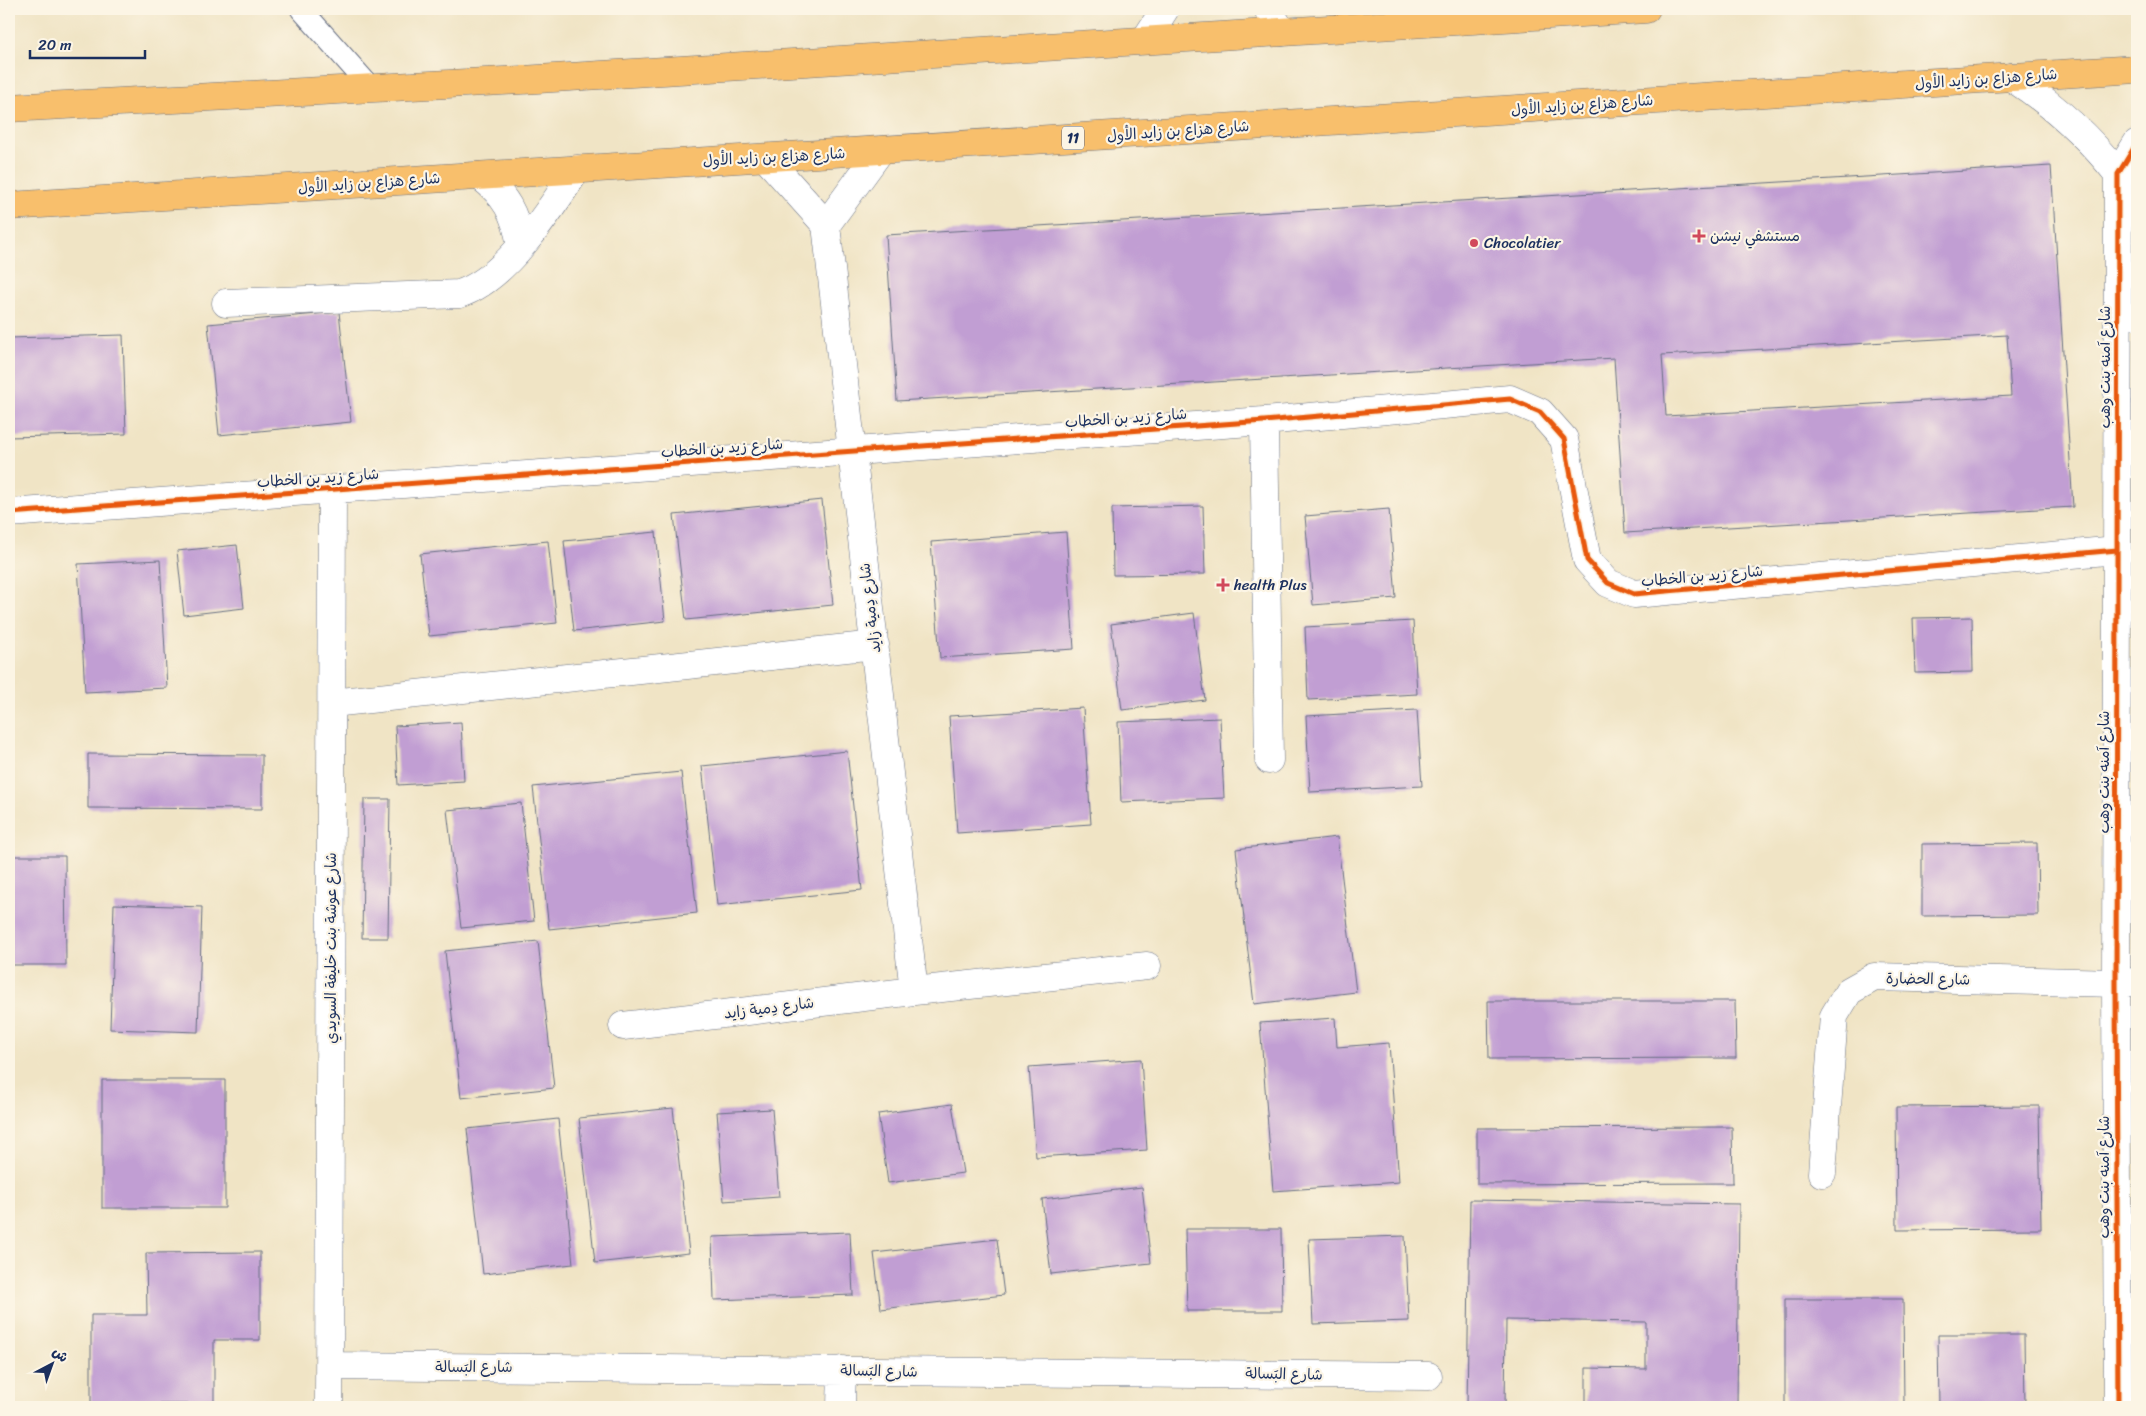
<svg xmlns="http://www.w3.org/2000/svg" width="2146" height="1416" font-family="Sriracha,'Playpen Sans Arabic',sans-serif">
<rect width="100%" height="100%" fill="#fcf5e5"/>
<filter id="ink" filterUnits="userSpaceOnUse"><feTurbulence type="fractalNoise" baseFrequency=".02" numOctaves="2"/><feDisplacementMap in="SourceGraphic" scale="10" xChannelSelector="R" yChannelSelector="G"/><feConvolveMatrix kernelMatrix="1 2 1 2 8 2 1 2 1" color-interpolation-filters="sRGB"/></filter>
<filter id="wash" filterUnits="userSpaceOnUse"><feTurbulence type="fractalNoise" baseFrequency=".0096" numOctaves="4" result="noise"/><feDisplacementMap in="SourceGraphic" scale="20" xChannelSelector="R" yChannelSelector="G"/><feGaussianBlur stdDeviation="1.12" result="paint"/><feColorMatrix in="noise" values="0 0 0 0 0 0 0 0 0 0 0 0 0 0 0 0 0 1.4 0 .05"/><feComposite in="paint" operator="in"/></filter>
<g filter="url(#wash)">
<rect width="100%" height="100%" fill="#f0e4c5"/>
<g id="blocks">
<!-- building -->
<path fill="#c19ed3" fill-rule="evenodd" d="M2051 166 2073 507 1625 533 1614 358 897 401 886 235ZM2007 335 2011 396 1666 416 1662 355Z
M339 312 351 422 219 435 208 324Z
M123 335 126 434 9 437V338Z
M822 500 833 605 686 620 674 515Z
M1203 506 1205 574 1113 575 1112 508Z
M1389 509 1396 598 1313 605 1305 516Z
M656 532 665 621 574 631 564 541Z
M1066 532 1074 649 940 658 931 542Z
M548 541 557 623 429 636 420 554Z
M237 545 244 608 184 615 177 551Z
M160 560 167 688 85 692 78 564Z
M1194 613 1205 700 1122 710 1111 624Z
M1972 617 1973 672 1915 673 1913 618Z
M1413 621 1417 694 1308 700 1305 627Z
M1083 708 1091 824 957 833 949 716Z
M1417 710 1422 786 1310 792 1306 716Z
M1220 718 1224 798 1121 802 1118 722Z
M461 722 464 781 398 785 395 726Z
M847 751 862 890 717 905 702 766Z
M88 754 262 755V809L88 808Z
M681 772 697 913 549 929 533 787Z
M364 799H390L388 938H362Z
M521 803 534 921 461 928 447 810Z
M1337 837 1356 992 1254 1004 1236 849Z
M2037 843 2038 915 1922 916V844Z
M9 856H65L66 965H9Z
M114 904 202 907 198 1032 110 1029Z
M538 941 554 1088 461 1098 445 951Z
M1488 1001H1735L1736 1058 1489 1059Z
M1335 1018 1337 1047 1389 1043 1399 1182 1273 1191 1260 1023Z
M1141 1059 1147 1150 1036 1157 1029 1067Z
M102 1080H225V1208H102Z
M952 1104 963 1173 888 1183 878 1114Z
M2039 1106 2041 1229 1897 1230 1896 1107Z
M673 1108 689 1253 595 1263 579 1118Z
M772 1109 779 1197 724 1201 717 1112Z
M558 1119 573 1264 483 1274 467 1129Z
M1732 1127 1733 1183 1477 1184V1128Z
M1142 1187 1151 1263 1051 1274 1042 1199Z
M1470 1200 1739 1204 1737 1407H1586V1368L1646 1369V1322L1506 1320 1505 1407H1467Z
M1185 1229H1281L1282 1311H1187Z
M850 1232 853 1295 714 1300 712 1237Z
M1405 1236 1409 1321 1313 1324 1309 1239Z
M997 1239 1004 1295 881 1309 874 1253Z
M260 1252V1340H214V1404H91V1315H147L146 1253Z
M1785 1299H1903L1904 1407H1785Z
M1938 1335H2024L2025 1407H1939Z"/>
</g>
</g>
<g filter="url(#ink)">
<use href="#blocks" fill-opacity="0" stroke="#666e82" stroke-width="1"/>
<g fill="none" stroke-linecap="round" stroke-linejoin="round">
<!-- service casing -->
<g stroke="#666e82" stroke-width="23">
<path id="service" d="M301 9 372 89
M2118 217 2137 216
M2118 307 2137 319
M2117 741 2137 740"/>
</g>
<!-- minor casing -->
<g stroke="#666e82" stroke-width="29">
<path id="minor" d="M1268 9 1282 32
M1145 40 1165 9
M2011 77C2053 104 2087 135 2118 174
M766 158 826 225 914 991
M480 176C506 196 515 213 521 245
M826 225 880 151
M226 303 459 294C505 280 551 209 577 169
M1264 421 1269 760
M9 513 1264 421 1510 399 1540 412 1564 439 1587 560 1608 583 1634 594 2117 550
M332 703 875 645
M623 1026 914 991 1147 966
M1822 1173 1834 1016 1849 991 1874 977 2116 983 2137 982
M330 1366 1428 1376
M329 1407 332 489
M841 1407 842 1370
M2118 1407 2116 983 2118 174 2137 143"/>
</g>
<!-- primary casing -->
<g stroke="#666e82" stroke-width="29">
<path id="primary" d="M9 108 522 80 1646 9
M9 206 2137 69"/>
</g>
<!-- service -->
<use href="#service" stroke="#fff" stroke-width="21"/>
<!-- minor -->
<use href="#minor" stroke="#fff" stroke-width="28"/>
<!-- primary -->
<use href="#primary" stroke="#f8bf6c" stroke-width="28"/>
<!-- cycleway casing -->
<g stroke="#fcf5e5" stroke-width="8">
<path id="cycleway" d="M9 513 1264 421 1510 399 1540 412 1564 439 1587 560 1608 583 1634 594 2117 550
M2118 1407 2116 983 2118 174 2137 143"/>
</g>
<!-- cycleway -->
<use href="#cycleway" stroke="#e8590c" stroke-width="5"/>
</g>
</g>
<!-- markers -->
<g fill="#d1495b" stroke="#fcf5e5" stroke-width="2">
<path d="M1696.5 228.5h5v5h5v5h-5v5h-5v-5h-5v-5h5z"/>
<circle cx="1474" cy="243" r="5"/>
<path d="M1220.5 577.5h5v5h5v5h-5v5h-5v-5h-5v-5h5z"/>
</g>
<g text-anchor="middle" dominant-baseline="central" stroke-width="4.5" stroke-linejoin="round" paint-order="stroke">
<!-- shield labels -->
<rect fill="#fcf5e5" stroke="#5e6a86" stroke-width="1" x="1062" y="126.5" width="22" height="23" rx="4"/>
<g font-size="14" font-weight="bold" fill="#1b2f5e">
<text x="1073" y="138">11</text>
</g>
<!-- street labels -->
<g font-size="15" fill="#1b2f5e" stroke="#fcf5e5">
<text transform="translate(1986 79) rotate(-4)">شارع هزاع بن زايد الأول</text>
<text transform="translate(1582 105) rotate(-4)">شارع هزاع بن زايد الأول</text>
<text transform="translate(1178 131) rotate(-4)">شارع هزاع بن زايد الأول</text>
<text transform="translate(774 157) rotate(-3)">شارع هزاع بن زايد الأول</text>
<text transform="translate(369 183) rotate(-4)">شارع هزاع بن زايد الأول</text>
<text transform="translate(2105 367) rotate(-90)">شارع آمنه بنت وهب</text>
<text transform="translate(1126 418) rotate(-4)">شارع زيد بن الخطاب</text>
<text transform="translate(722 448) rotate(-4)">شارع زيد بن الخطاب</text>
<text transform="translate(318 478) rotate(-4)">شارع زيد بن الخطاب</text>
<text transform="translate(1702 576) rotate(-5)">شارع زيد بن الخطاب</text>
<text transform="translate(870 608) rotate(-97)">شارع دِمية زايد</text>
<text transform="translate(2104 772) rotate(-90)">شارع آمنه بنت وهب</text>
<text transform="translate(331 948) rotate(-90)">شارع عوشة بنت خليفة السويدي</text>
<text transform="translate(1928 979) rotate(1)">شارع الحضارة</text>
<text transform="translate(769 1008) rotate(-7)">شارع دِمية زايد</text>
<text transform="translate(2104 1177) rotate(-90)">شارع آمنه بنت وهب</text>
<text x="474" y="1367">شارع البَسالة</text>
<text transform="translate(879 1371) rotate(1)">شارع البَسالة</text>
<text transform="translate(1284 1374) rotate(1)">شارع البَسالة</text>
</g>
<!-- poi labels -->
<g font-size="15" fill="#1b2f5e" stroke="#fcf5e5" text-anchor="start">
<text x="1710" y="236">مستشفي نيشن</text>
<text x="1484" y="243">Chocolatier</text>
<text x="1234" y="585">health Plus</text>
</g>
</g>
<!-- margin -->
<rect width="2146" height="1416" fill="none" stroke="#fcf5e5" stroke-width="30"/>
<!-- north arrow -->
<g transform="translate(52 1364) rotate(41)" stroke="#fcf5e5" stroke-width="4" paint-order="stroke">
<path d="M0-4L9 19L0 12L-9 19Z" fill="#1b2f5e"/>
<text y="-8" font-size="14" font-weight="bold" text-anchor="middle" fill="#1b2f5e">ش</text>
</g>
<!-- scale -->
<path d="M30 50v8h115v-8" fill="none" stroke="#1b2f5e" stroke-width="2.5"/>
<text x="38" y="50" font-size="15" fill="#1b2f5e" stroke="#fcf5e5" stroke-width="4" paint-order="stroke">20 m</text>
</svg>
